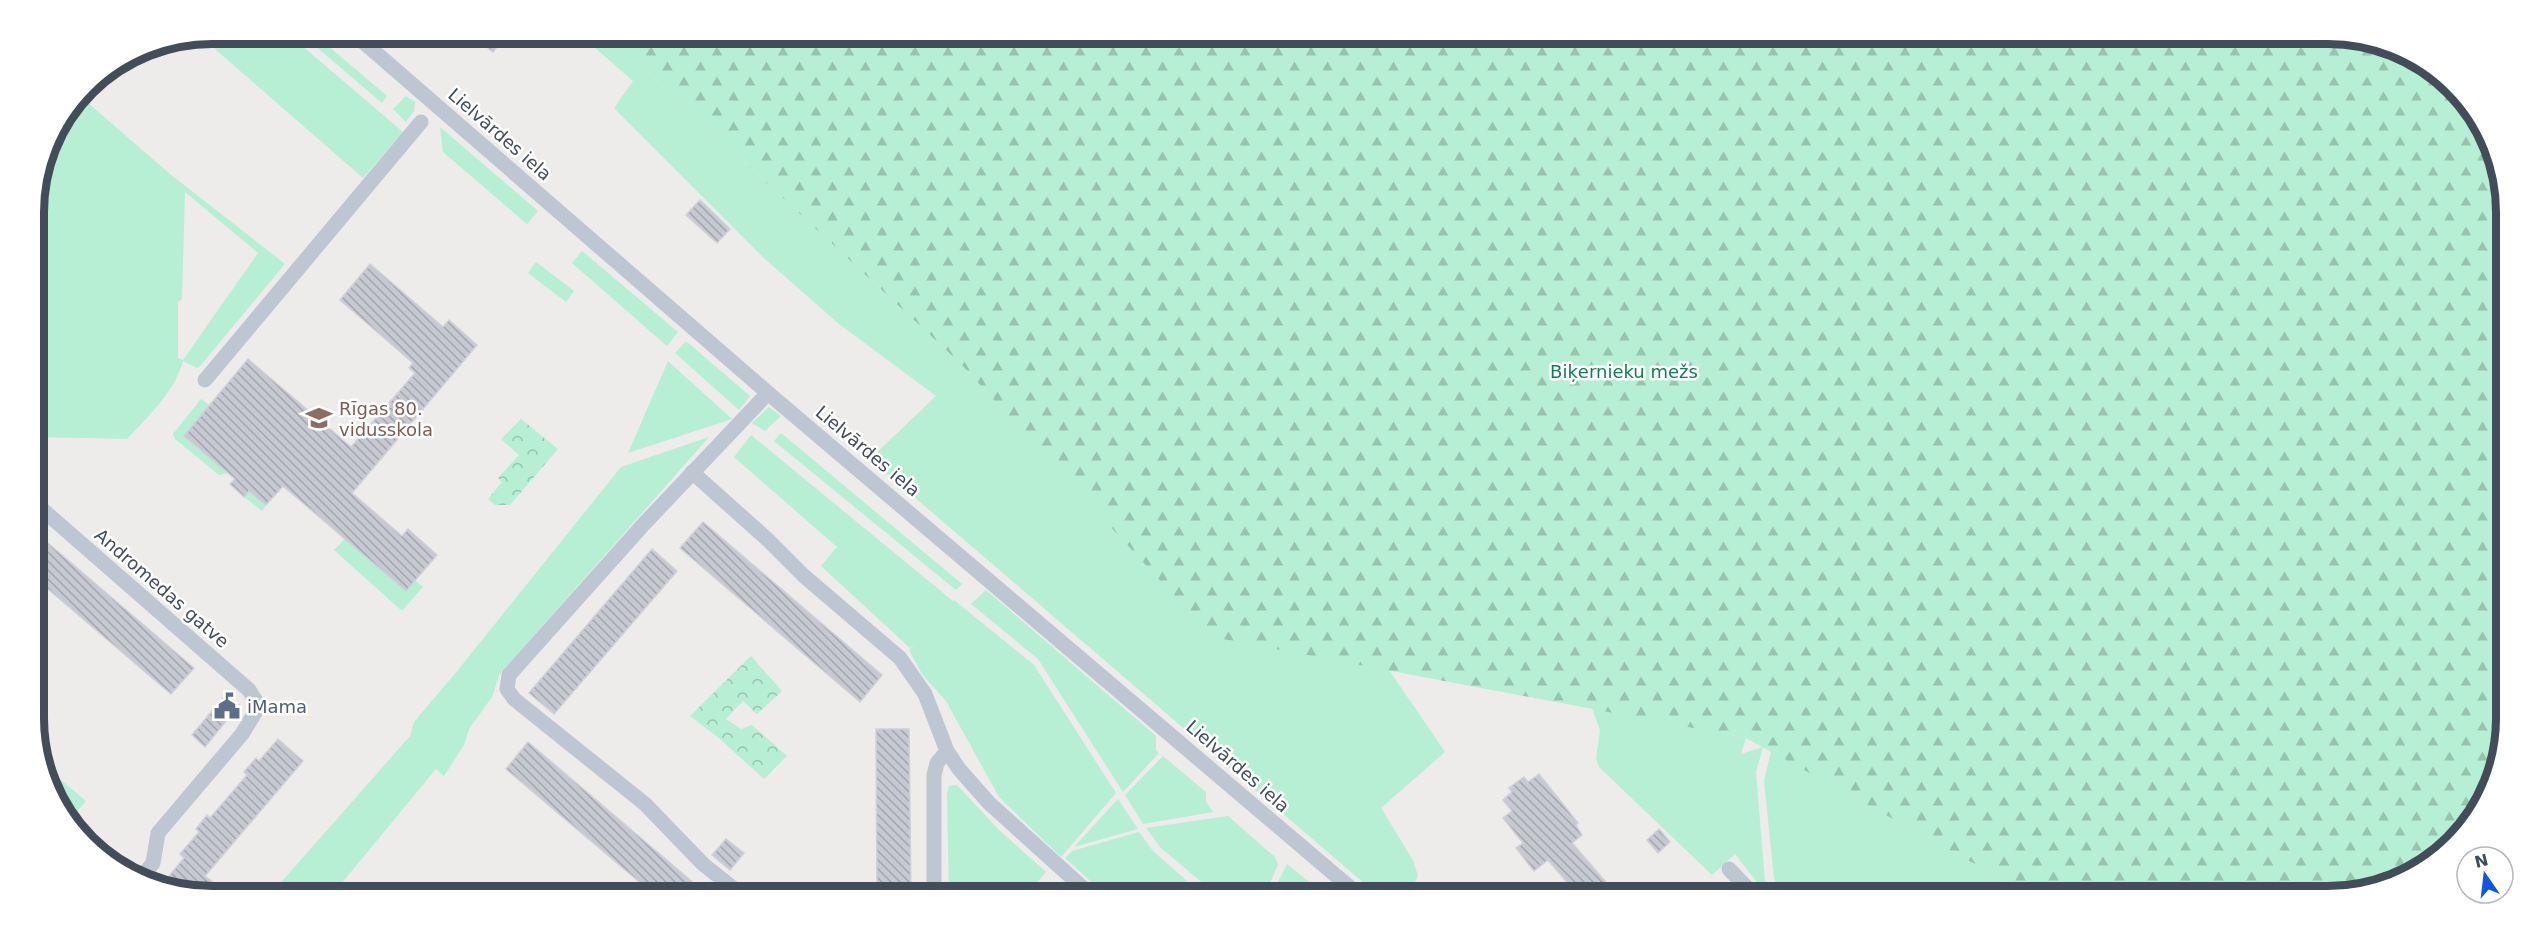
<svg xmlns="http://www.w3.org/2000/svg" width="2539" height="929" font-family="'DejaVu Sans',sans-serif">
<defs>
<pattern id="forest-firs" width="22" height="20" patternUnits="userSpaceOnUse" patternTransform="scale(1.5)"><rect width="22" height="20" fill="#b6efd3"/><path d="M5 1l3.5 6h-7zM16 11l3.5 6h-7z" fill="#96c4ae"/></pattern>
<pattern id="park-crowns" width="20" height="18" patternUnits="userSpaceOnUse" patternTransform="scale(1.5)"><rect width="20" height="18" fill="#b6efd3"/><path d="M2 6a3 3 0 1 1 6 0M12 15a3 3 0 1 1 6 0" fill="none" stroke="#96c4ae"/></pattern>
<pattern id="building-back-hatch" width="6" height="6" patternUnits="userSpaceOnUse" patternTransform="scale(1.5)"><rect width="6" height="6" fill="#c7c9d2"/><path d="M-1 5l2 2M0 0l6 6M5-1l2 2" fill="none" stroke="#a3a5ad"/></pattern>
</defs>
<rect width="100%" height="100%" fill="#eeebeb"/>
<!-- green -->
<path fill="#b6efd3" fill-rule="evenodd" d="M212 33H287L403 132 363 178 199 35Z
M300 33H313L387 96 382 103Z
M578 33H606L959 362 1212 636 1389 670 1445 752 1381 808 1413 860 1418 876 1408 896H1379L870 459 936 396 839 324 765 259 614 108 633 81Z
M80 96 170 174 285 264 201 365 197 368 183 361C175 391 148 417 127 439L39 437 40 399 34 398 33 200 52 132ZM185 192 258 253 183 360 178 358V302L182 299Z
M406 96 415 102 414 111 406 122 393 109Z
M440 127 538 211 527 224 443 152Z
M582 251 678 332 667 346 572 263Z
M536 262 574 291 566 302 528 273Z
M686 341 750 396 739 410 675 353Z
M668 361 732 419 628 453Z
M201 399 209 405 184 436 227 473 219 475 175 439 173 434Z
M769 407 781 416 765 431 752 423Z
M781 433 962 584 956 590 774 441Z
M751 435 953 601 954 600 1034 665 1116 793 1061 857 999 797 946 701 922 674 909 650 916 643 910 648 821 566 837 547 734 457Z
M709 437 499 675 492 697 469 729 464 745 444 776 436 769 331 896H269L410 736 414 722 458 670 621 467Z
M249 491 266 505 262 511 244 497Z
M345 539 406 590 415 580 423 587 402 611 334 550Z
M986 590 1156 736V750L1159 753 1123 792 1038 659 971 604Z
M1592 708 1746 738 1741 754 1763 747 1756 772 1766 894 1735 854 1712 875 1599 767 1596 759 1600 730Z
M1771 751 2033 896H1781L1774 878 1764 781Z
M1163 756 1206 792V802L1213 812 1143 824 1125 795Z
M48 769 86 801 70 819 46 771Z
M957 785 999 830 1046 872 1025 896H949L947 793 949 786Z
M1118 799 1138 829 1074 847Z
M1228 816 1275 857 1278 865 1264 896H1218L1161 848 1146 828Z
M1139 832 1153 851 1204 896H1107L1065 858 1072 851Z
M1287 864 1326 896H1271Z"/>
<!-- forest -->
<path fill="url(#forest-firs)" d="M606 33H2327L2384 42 2462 94 2488 133 2504 188 2506 717 2497 774 2476 817 2436 859 2385 886 2338 896H2033L1746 738 1212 637 959 362Z"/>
<!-- park -->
<path fill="url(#park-crowns)" d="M521 419 558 449 510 505H495L488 499 502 482 498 478 519 455 501 439Z
M751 656 782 691 757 714 743 701 726 719 741 729 752 725 787 756 764 779 720 739 690 716Z"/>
<!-- building -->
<path fill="url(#building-back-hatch)" stroke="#cfd0d8" stroke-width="1.5" d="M469 33H508L493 52Z
M700 200 730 229 717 243 686 215Z
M370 264 443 327 449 320 477 345 352 493 402 536 408 529 437 555 406 591 283 486 266 505 249 491 244 497 230 484 235 479 184 436 248 359 351 447 415 373 409 368 413 363 340 300Z
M703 522 882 675 860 702 680 548Z
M35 532 194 668 171 694 35 578Z
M652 549 677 571 554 714 529 693Z
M226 694 239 705 205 747 192 735Z
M876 729H909L911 896H877Z
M278 739 303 761 205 876 214 883 203 895 160 887 184 858 180 854 199 832 196 829 207 815 210 818 247 775 244 772 256 758 259 761Z
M528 742 709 896H656L506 769Z
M1539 774 1578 823 1576 825 1582 835 1572 843 1618 896H1572V888L1548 860 1534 871 1516 848 1523 843 1503 818 1512 811 1503 800 1512 792 1509 788 1524 777 1528 782Z
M1659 829 1670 842 1658 853 1647 840Z
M726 839 744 853 730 870 712 855Z"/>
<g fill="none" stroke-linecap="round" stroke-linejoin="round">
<!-- minor -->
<path stroke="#bec6d2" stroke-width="15" d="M353 33 768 393 1360 896
M205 380 421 122
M692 472 768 540 804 576 900 658 925 694 947 751 959 769 989 803 1092 896
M35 503 249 690 259 706 242 734 158 833 153 863 141 878
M1729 869 1755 896
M743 896 703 864 645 804 514 699 507 689 509 675 643 525 768 393
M934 896V775L937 763 947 751"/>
</g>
<!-- icons -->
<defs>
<g id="school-bare" transform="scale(2.07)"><path d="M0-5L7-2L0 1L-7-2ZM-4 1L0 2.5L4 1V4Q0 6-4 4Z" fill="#8d6e63" stroke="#fff" stroke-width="2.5" paint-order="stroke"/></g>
<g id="civic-bare" transform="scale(2.07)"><path d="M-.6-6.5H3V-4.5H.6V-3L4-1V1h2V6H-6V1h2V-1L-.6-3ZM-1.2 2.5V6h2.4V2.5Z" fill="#5c6f8a" stroke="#fff" stroke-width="2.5" paint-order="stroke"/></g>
</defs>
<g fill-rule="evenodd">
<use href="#school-bare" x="319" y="418"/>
<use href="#civic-bare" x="227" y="706"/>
</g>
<g text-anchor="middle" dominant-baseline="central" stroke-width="5" stroke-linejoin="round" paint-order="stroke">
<!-- street labels -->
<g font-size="18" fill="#434c59" stroke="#fff">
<text transform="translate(500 134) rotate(41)">Lielvārdes iela</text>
<text transform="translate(868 451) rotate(40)">Lielvārdes iela</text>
<text transform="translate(162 588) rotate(41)">Andromedas gatve</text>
<text transform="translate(1238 766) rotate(41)">Lielvārdes iela</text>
</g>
<!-- park labels -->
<g font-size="18" fill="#137c54" stroke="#fff">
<text x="1624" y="371">Biķernieku mežs</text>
</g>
<!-- education labels -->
<g font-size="18" fill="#785e54" stroke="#fff" text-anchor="start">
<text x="339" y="408">Rīgas 80.<tspan x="339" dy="21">vidusskola</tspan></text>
</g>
<!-- service labels -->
<g font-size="18" fill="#4e5e75" stroke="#fff" text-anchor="start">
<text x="247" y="706">iMama</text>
</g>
</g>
<!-- crop -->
<path d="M0 0H2539V929H0ZM212 44H2328A168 168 0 0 1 2496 212V718A168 168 0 0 1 2328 886H212A168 168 0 0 1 44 718V212A168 168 0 0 1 212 44Z" fill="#fff" fill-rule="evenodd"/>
<path fill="none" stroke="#434c59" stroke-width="8" d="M212 44H2328A168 168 0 0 1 2496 212V718A168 168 0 0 1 2328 886H212A168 168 0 0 1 44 718V212A168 168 0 0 1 212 44Z"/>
<!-- north arrow -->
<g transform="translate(2485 875) rotate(346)"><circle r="28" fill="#ffffff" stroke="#b4b7bd" stroke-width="1.5"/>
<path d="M0-4.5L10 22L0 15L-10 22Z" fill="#1254e2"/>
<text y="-9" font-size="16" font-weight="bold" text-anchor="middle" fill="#434c59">N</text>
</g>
</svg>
